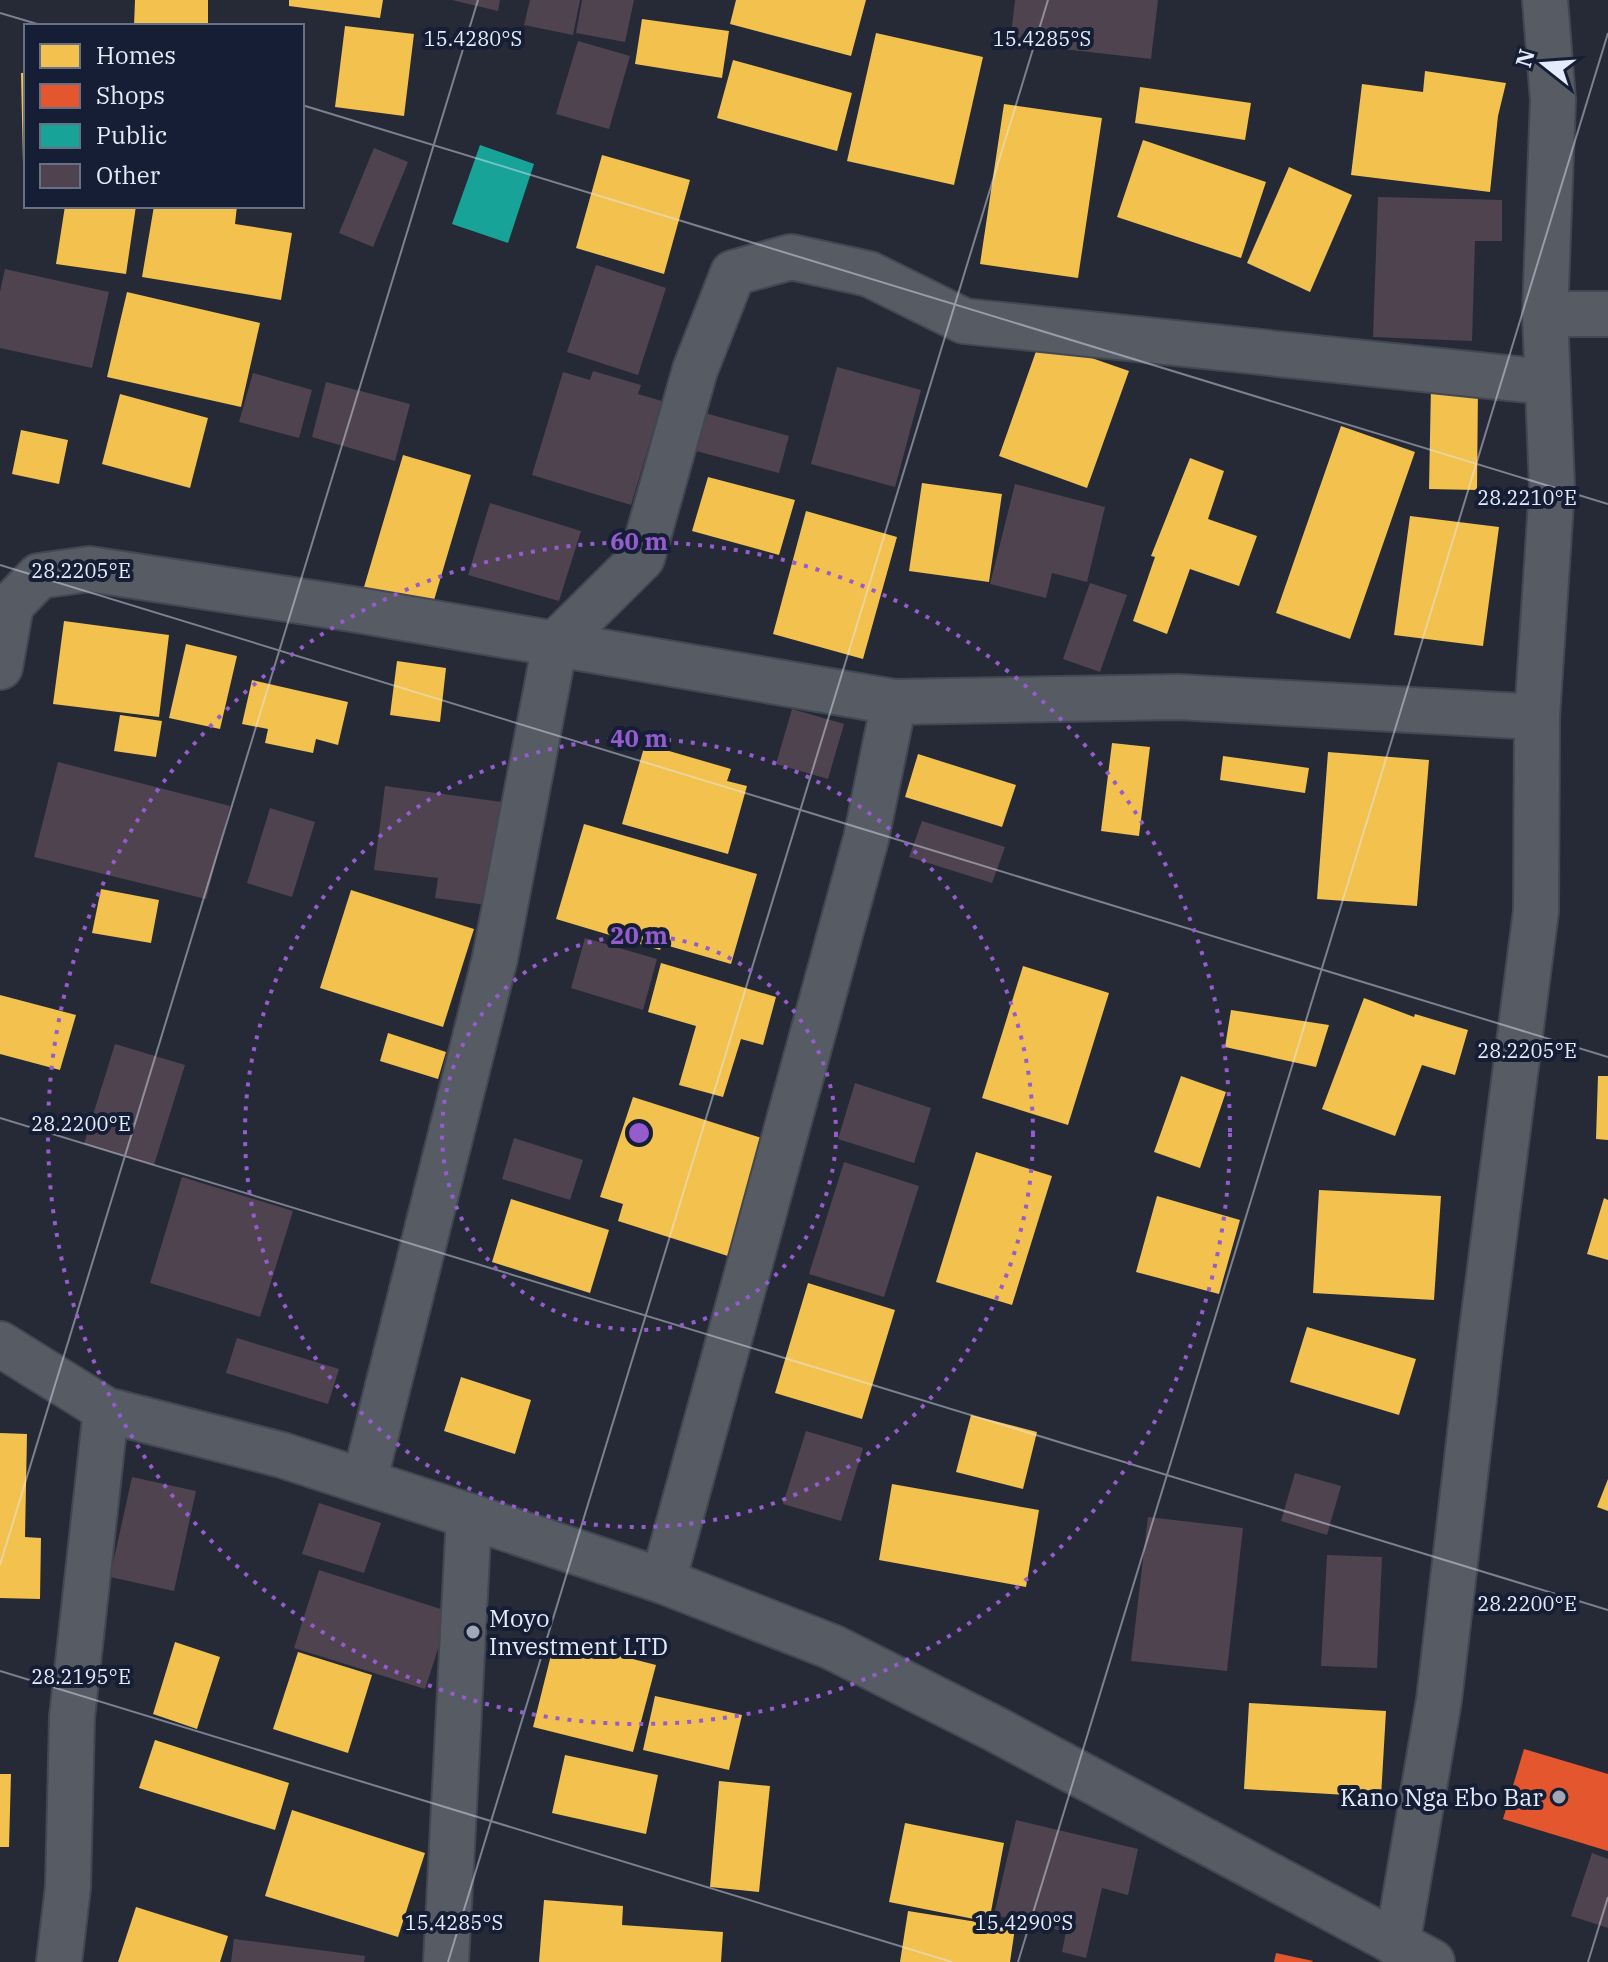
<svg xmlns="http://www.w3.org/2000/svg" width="1608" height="1962" font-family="'IBM Plex Serif',serif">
<rect width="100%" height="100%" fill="#262a37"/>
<!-- homes -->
<path fill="#f2c14e" d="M135 0H208V26H134Z
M289 0H383L380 18 289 6Z
M736 0H866L851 56 730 24Z
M642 19 729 31 722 78 635 64Z
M345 26 414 34 404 116 335 107Z
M876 33 983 57 954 185 847 161Z
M733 60 852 93 837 151 717 118Z
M1425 71 1506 83 1498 116 1490 192 1351 175 1362 84 1423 92Z
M21 73H26V163H23Z
M1140 87 1251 103 1245 140 1135 123Z
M1004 104 1102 118 1078 278 980 264Z
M1143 140 1266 182 1241 258 1117 217Z
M602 155 690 180 664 274 576 248Z
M1289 167 1352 195 1310 292 1247 263Z
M65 206H136L126 274 56 264Z
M154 206H237L235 224 292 233 281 300 142 277Z
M127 292 260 323 241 407 107 377Z
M1040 340 1129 371 1087 488 999 456Z
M1431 385 1478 386 1477 490 1429 489Z
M120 394 208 418 190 488 102 464Z
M1341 426 1415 452 1350 639 1276 613Z
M21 430 68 440 59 484 12 474Z
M403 455 471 475 432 607 364 587Z
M1190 458 1224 471 1208 519 1257 536 1239 586 1190 569 1167 634 1133 621 1155 557 1151 556Z
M708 477 795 500 779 555 692 531Z
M922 483 1002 494 989 582 909 571Z
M806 511 897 537 863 659 773 634Z
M1410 516 1499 527 1483 646 1394 635Z
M64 621 169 635 159 717 53 704Z
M186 644 237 656 220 729 169 718Z
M397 661 446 668 440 722 390 715Z
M252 680 348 702 338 745 316 739 313 753 265 743 268 729 242 724Z
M120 715 162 721 156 757 114 751Z
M1112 743 1150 747 1139 836 1101 831Z
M645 744 731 769 727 781 747 786 728 854 622 824Z
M1328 752 1429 760 1417 906 1317 899Z
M918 754 1016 785 1002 827 905 797Z
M1223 756 1309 768 1305 793 1220 780Z
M584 824 757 874 731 964 662 944 660 950 556 919Z
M101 889 159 900 151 943 92 933Z
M351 890 474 929 443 1027 320 988Z
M661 963 776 997 763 1045 741 1039 723 1097 679 1085 696 1026 648 1012Z
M1023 966 1109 993 1068 1125 982 1098Z
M0 995 76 1015 60 1070 0 1054Z
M1364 998 1414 1017 1415 1014 1468 1030 1455 1075 1422 1065 1395 1136 1322 1109Z
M1231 1010 1329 1025 1316 1067 1225 1047Z
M388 1033 446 1052 438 1079 380 1061Z
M1181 1076 1226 1092 1200 1168 1154 1152Z
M1598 1076H1608V1140L1596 1139Z
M633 1097 768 1140 731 1257 618 1221 623 1204 600 1197Z
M976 1152 1052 1176 1012 1305 936 1282Z
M1319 1190 1441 1196 1434 1300 1313 1293Z
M1157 1196 1240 1220 1219 1294 1136 1272Z
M1604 1198 1608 1200V1260L1587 1254Z
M511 1199 609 1230 590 1293 492 1262Z
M808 1283 895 1310 862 1419 775 1393Z
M1307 1327 1416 1359 1399 1415 1290 1382Z
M461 1377 531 1400 515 1454 444 1431Z
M971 1415 1037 1432 1023 1489 956 1472Z
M0 1433 27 1434 25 1537 41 1538 40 1599 0 1598Z
M1608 1479V1511L1597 1507Z
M892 1484 1039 1510 1026 1587 879 1560Z
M555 1639 656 1665 633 1752 533 1727Z
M175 1642 220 1657 197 1729 153 1714Z
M298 1652 372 1675 348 1753 273 1729Z
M655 1696 742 1715 729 1770 643 1750Z
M1249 1703 1386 1711 1381 1797 1244 1789Z
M155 1740 289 1783 275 1830 139 1788Z
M565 1755 658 1775 646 1834 552 1813Z
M0 1774H11L9 1847H0Z
M719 1781 770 1786 759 1892 710 1887Z
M292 1810 425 1853 398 1937 265 1896Z
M905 1823 1004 1843 989 1922 889 1902Z
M544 1900 623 1906 622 1925 723 1932 721 1962H539Z
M136 1907 228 1936 220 1962H118Z
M908 1911 1015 1928 1010 1962H900Z"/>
<!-- shops -->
<path fill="#e4572e" d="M1524 1749 1608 1774V1851L1503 1819Z
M1276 1953 1313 1961 1312 1962H1274Z"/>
<!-- public -->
<path fill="#17a398" d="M480 145 534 164 508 243 452 224Z"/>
<!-- building -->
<path fill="#4f4350" d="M452 0H500L498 11Z
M530 0H580L573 35 524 25Z
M582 0H634L625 42 576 33Z
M1015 0H1158L1151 59 1010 43Z
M578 41 630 56 609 129 556 114Z
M374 148 408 162 373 247 339 233Z
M1378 197 1502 200V241H1475L1472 341 1373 337Z
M596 265 666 288 638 375 567 352Z
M5 269 109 292 92 368 0 348V292Z
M837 367 921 390 895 487 811 464Z
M593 371 641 385 638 394 662 401 631 505 532 475 563 372 590 380Z
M253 373 312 390 299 438 239 422Z
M326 382 410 404 395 461 312 437Z
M705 413 789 436 779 473 696 451Z
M1015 484 1105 507 1087 582 1052 573 1046 598 990 584Z
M490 503 581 531 559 601 468 575Z
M1090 583 1127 595 1100 672 1063 659Z
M792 709 844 724 828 779 776 764Z
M58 762 230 806 206 899 34 857Z
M385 786 509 803 494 906 435 898 438 878 374 870Z
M270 808 315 822 292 897 247 883Z
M922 821 1005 847 992 883 909 857Z
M585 938 657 959 643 1010 571 988Z
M115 1044 185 1065 154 1165 84 1144Z
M855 1083 931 1108 914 1163 838 1139Z
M514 1138 583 1160 570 1200 502 1179Z
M844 1162 919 1186 884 1297 809 1274Z
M182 1177 293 1211 260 1317 150 1283Z
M237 1338 339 1369 328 1404 226 1373Z
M806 1431 863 1448 841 1521 783 1504Z
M1295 1473 1341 1486 1327 1535 1281 1521Z
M132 1477 196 1491 174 1591 110 1577Z
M319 1503 381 1523 364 1573 302 1554Z
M1148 1517 1243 1528 1227 1671 1131 1661Z
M1327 1555 1382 1557 1377 1668 1321 1666Z
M319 1570 450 1612 425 1689 294 1648Z
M1016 1820 1138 1849 1128 1895 1102 1888 1086 1958 1062 1952 1066 1932 994 1915Z
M1592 1853 1608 1859V1928L1571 1916Z
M234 1939 365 1956 364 1962H231Z"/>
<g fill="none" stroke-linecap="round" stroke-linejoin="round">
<!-- minor casing -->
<g stroke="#434752" stroke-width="48">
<path id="minor" d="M1545 314H1608
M0 667 11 605 39 576 89 569 352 609 894 702 1178 697 1537 717
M0 1344 106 1410 282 1455 469 1516 663 1581 832 1647 995 1729 1432 1962
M364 1482 495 958 555 644 642 558 695 370 733 273 791 257 869 274 964 321 1547 382
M663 1581 866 839 894 702
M1397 1945 1439 1700 1482 1330 1536 911 1537 717 1552 487 1545 314 1553 100 1545 0
M59 1962 68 1887 72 1717 106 1410
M446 1962 469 1516"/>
</g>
<!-- minor -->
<use href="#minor" stroke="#565b64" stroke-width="44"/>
</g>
<!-- ticks -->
<path fill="none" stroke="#e4ebfa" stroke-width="2" stroke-opacity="0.45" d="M0 13 44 26M302 105 1608 504M0 565 1608 1057M0 1118 1608 1610M0 1565 478 0M0 1671 952 1962M448 1962 1048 0M1018 1962 1608 33M1588 1962 1608 1897"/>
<!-- distance rings -->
<g fill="none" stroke="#955cce" stroke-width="4" stroke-dasharray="4 8">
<circle cx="639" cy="1133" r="197"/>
<circle cx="639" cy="1133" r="394"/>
<circle cx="639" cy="1133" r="591"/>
</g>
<!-- markers -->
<g fill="#a2a7b6" stroke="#151e34" stroke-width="3">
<circle cx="473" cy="1632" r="8"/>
<circle cx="1559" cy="1797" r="8"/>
</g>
<g text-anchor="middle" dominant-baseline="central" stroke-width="8" stroke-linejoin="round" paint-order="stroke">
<!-- poi labels -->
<g font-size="24" fill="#e4ebfa" stroke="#151e34" text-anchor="start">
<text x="489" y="1618">Moyo<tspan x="489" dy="28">Investment LTD</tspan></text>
<text x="1543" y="1797" text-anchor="end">Kano Nga Ebo Bar</text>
</g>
</g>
<g font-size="20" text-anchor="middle" fill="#e4ebfa" stroke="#151e34" stroke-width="8" stroke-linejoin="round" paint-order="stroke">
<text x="473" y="46">15.4280°S</text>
<text x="1042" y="46">15.4285°S</text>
<text x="1527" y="505">28.2210°E</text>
<text x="81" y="578">28.2205°E</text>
<text x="1527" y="1058">28.2205°E</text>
<text x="81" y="1131">28.2200°E</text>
<text x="1527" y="1611">28.2200°E</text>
<text x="81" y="1684">28.2195°E</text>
<text x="454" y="1930">15.4285°S</text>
<text x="1024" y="1930">15.4290°S</text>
</g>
<circle cx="639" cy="1133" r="12" fill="#955cce" stroke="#151e34" stroke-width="4"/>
<g font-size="24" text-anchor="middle" font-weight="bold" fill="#955cce" stroke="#151e34" stroke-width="8" stroke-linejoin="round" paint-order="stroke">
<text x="639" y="550">60 m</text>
<text x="639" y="747">40 m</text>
<text x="639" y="944">20 m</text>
</g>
<!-- legend -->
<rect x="24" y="24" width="280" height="184" fill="#151e34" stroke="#687083" stroke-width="2"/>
<rect x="40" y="44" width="40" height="24" fill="#f2c14e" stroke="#687083" stroke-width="2"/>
<text x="96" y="64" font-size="24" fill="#e4ebfa">Homes</text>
<rect x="40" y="84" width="40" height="24" fill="#e4572e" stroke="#687083" stroke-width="2"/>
<text x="96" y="104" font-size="24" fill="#e4ebfa">Shops</text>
<rect x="40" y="124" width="40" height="24" fill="#17a398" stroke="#687083" stroke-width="2"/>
<text x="96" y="144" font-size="24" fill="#e4ebfa">Public</text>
<rect x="40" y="164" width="40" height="24" fill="#4f4350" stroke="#687083" stroke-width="2"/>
<text x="96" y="184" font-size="24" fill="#e4ebfa">Other</text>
<!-- north arrow -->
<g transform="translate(1544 64) rotate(287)" stroke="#151e34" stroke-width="6" paint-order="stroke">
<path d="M0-6L14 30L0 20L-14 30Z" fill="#e4ebfa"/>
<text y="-12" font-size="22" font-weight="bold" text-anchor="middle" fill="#e4ebfa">N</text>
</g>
</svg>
